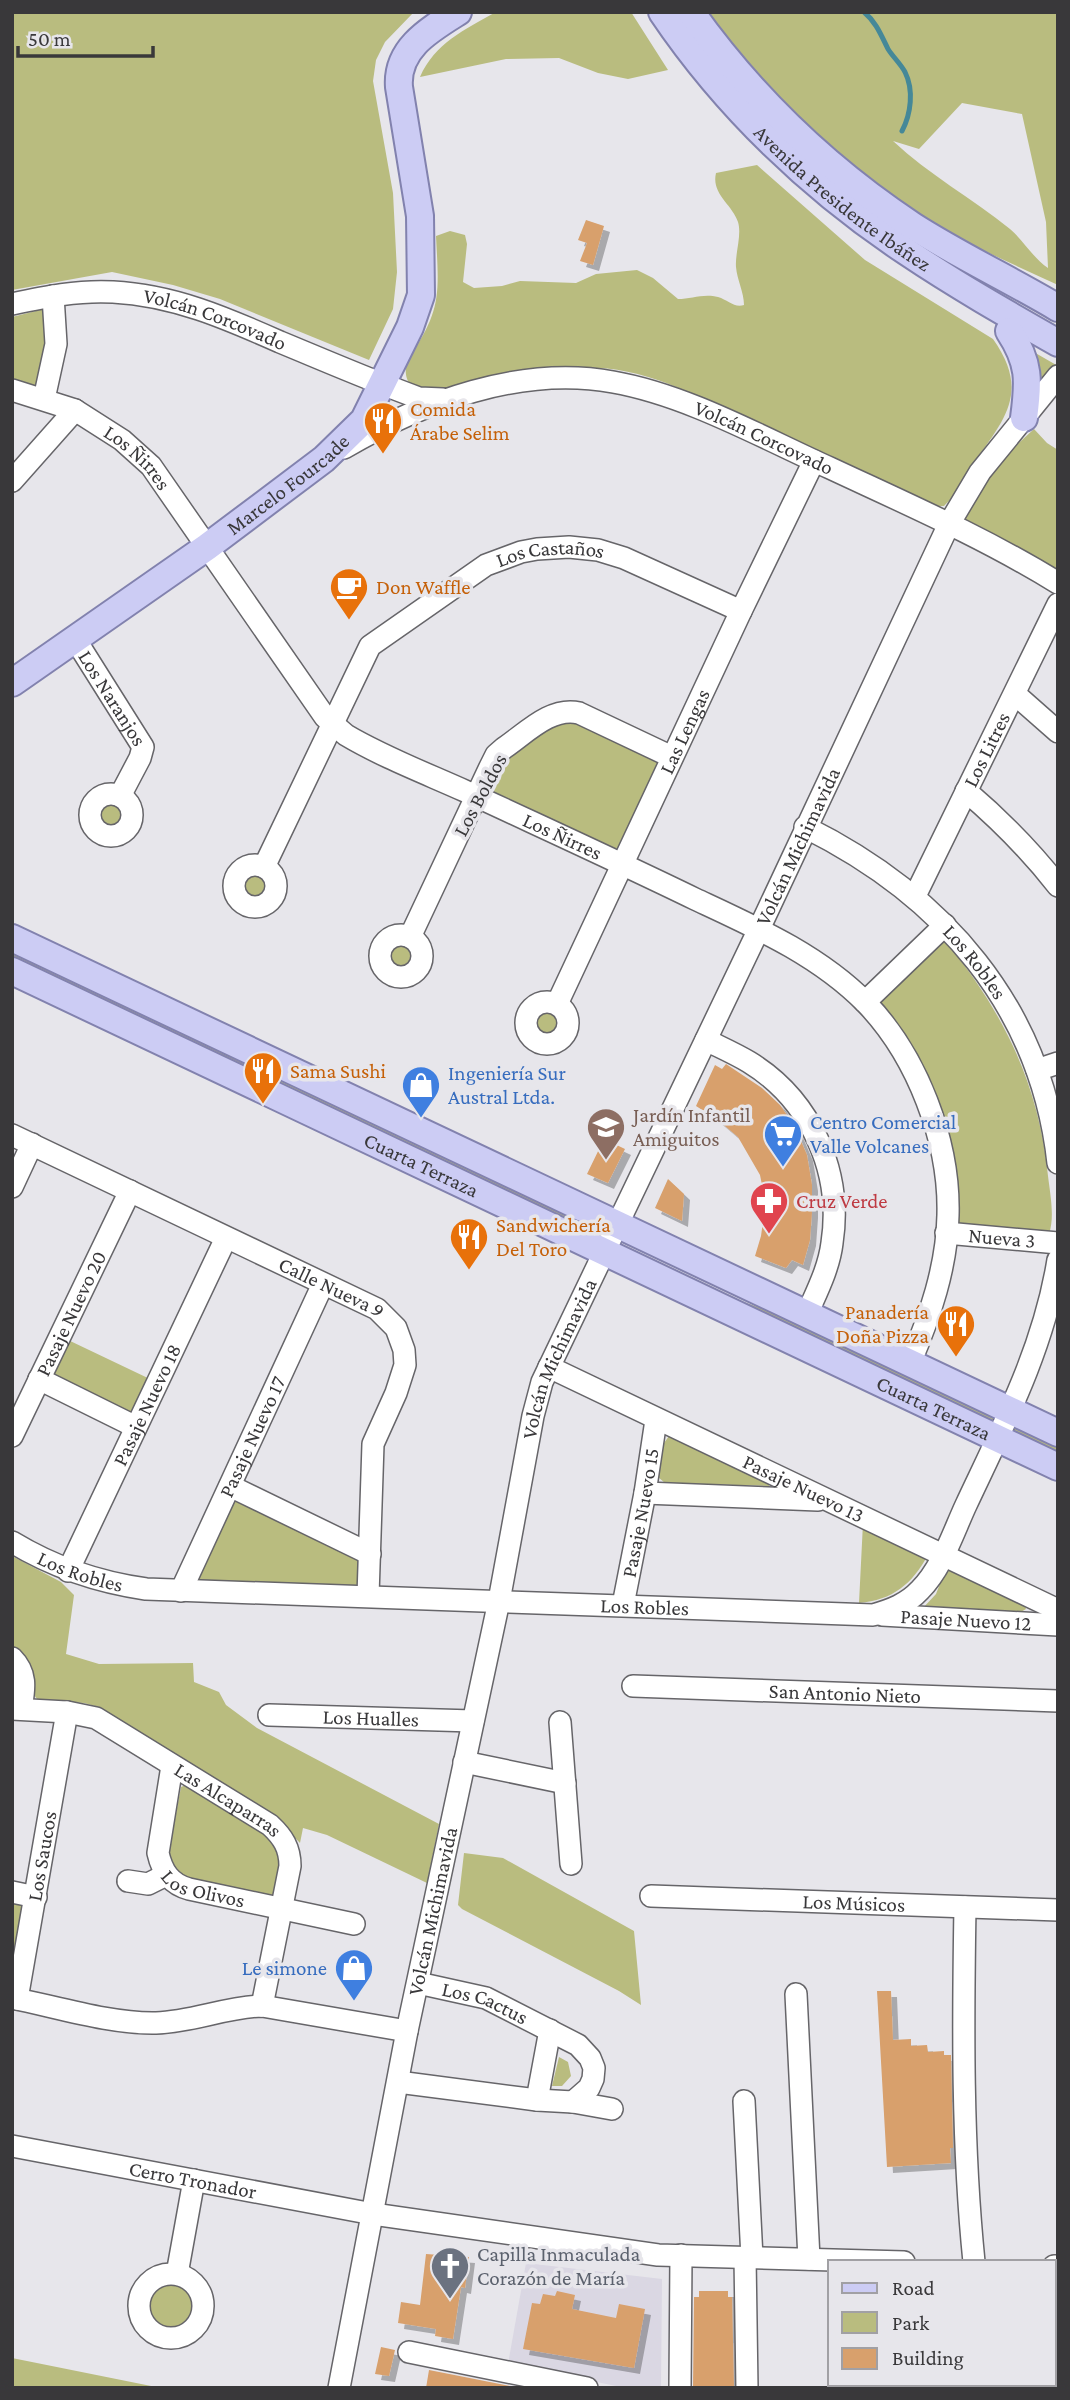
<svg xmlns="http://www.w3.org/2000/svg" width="1070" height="2400" font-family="'Crimson Pro',serif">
<defs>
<filter id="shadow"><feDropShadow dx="6" dy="6" stdDeviation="0" flood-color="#0004"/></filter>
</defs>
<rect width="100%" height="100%" fill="#e7e6eb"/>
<!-- built -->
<path fill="#dad7e3" d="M526 2263 662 2279 661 2388H626L508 2364Z"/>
<!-- green -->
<path fill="#b9bc7f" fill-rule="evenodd" d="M12 12H414L385 42 376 60 373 81 393 193 397 272 393 309 369 360 220 299 173 285 112 272 12 290Z
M496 12H631L668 70 628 79 598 73 559 58 506 59 420 77C435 43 464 30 496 12Z
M707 12H1058V285C1020 267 979 250 942 229 849 175 772 97 707 12ZM962 103 1022 114 1046 222 1048 268C1033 258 1024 241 1010 229 972 198 929 175 893 141L919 149Z
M757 165 865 260 993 339C1029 390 1007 417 975 461 964 477 958 493 944 506H935C876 479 816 451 757 424 710 402 650 369 597 368 578 367 558 366 539 368 506 371 443 399 415 387 404 383 405 369 407 360 442 311 439 294 436 236L450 231 465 235 467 244 463 282 474 288 502 286 520 281 576 283 596 274 637 270 653 278 678 299C691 299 704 293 718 297 728 300 734 308 744 305 744 292 737 280 736 267 735 253 742 235 738 222 732 204 711 194 716 173Z
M44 309 50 329 39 385 33 388 12 383V317Z
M1025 347 1058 366 1032 400Z
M1034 429 1047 443 1058 450V573L970 525 965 518C987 479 1000 459 1034 429Z
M568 718 661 758 622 847 612 849 490 792 502 760 559 719Z
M97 815a14 14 0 1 1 28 0a14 14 0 1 1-28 0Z
M241 886a14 14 0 1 1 28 0a14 14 0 1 1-28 0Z
M941 939 947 943C1004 1013 1039 1085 1048 1176 1050 1193 1055 1217 1049 1234L958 1227 951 1172 876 1000Z
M387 956a14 14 0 1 1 28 0a14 14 0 1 1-28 0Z
M12 953 601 1226 602 1233 598 1236 12 960Z
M532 1023a15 15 0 1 1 30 0a15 15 0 1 1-30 0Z
M710 1290 780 1315 993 1416V1422Z
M66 1339 152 1380 132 1421 47 1379Z
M1017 1427 1058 1445V1458L1012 1431Z
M669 1436 769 1483V1486L665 1483 658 1477 664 1443Z
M233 1493 362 1555 358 1584 351 1587 197 1581Z
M863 1523 928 1555C912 1584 893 1600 859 1603Z
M12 1556 61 1582 74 1595 66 1654 99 1664 193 1663 194 1682 219 1692 226 1705 257 1728 439 1824 427 1883 327 1835 303 1828 300 1843 273 1815 99 1707 84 1703 38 1700C24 1684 28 1660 12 1646Z
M950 1570 1024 1604 1026 1609 1019 1613 923 1608 936 1594 943 1576Z
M186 1785C207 1798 271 1830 279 1851 284 1864 276 1886 273 1899L188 1883 170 1863V1845L181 1787Z
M464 1853 503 1858 634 1931 641 2005 619 1991 462 1909 458 1905Z
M12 1900 18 1901 25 1910 12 1976Z
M559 2057 568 2062 571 2076 562 2086H552Z
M146 2306a25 25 0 1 1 50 0a25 25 0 1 1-50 0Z
M12 2358 161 2388H12Z"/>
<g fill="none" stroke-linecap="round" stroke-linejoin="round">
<!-- stream -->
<path stroke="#458898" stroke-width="5" d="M864 12C876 22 881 35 888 49 893 57 900 63 905 72 914 90 911 114 902 131"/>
</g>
<!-- building -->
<path fill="#d8a06c" filter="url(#shadow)" d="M586 220 604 226 593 265 580 261 587 243 578 240Z
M726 1064 762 1088 780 1105 795 1127 807 1155 812 1185V1212L810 1240 803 1265 792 1260 786 1268 755 1256 761 1236 764 1214 765 1200 760 1175 738 1137 718 1120 696 1106 715 1065 722 1069Z
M604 1139 625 1149 608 1183 587 1174Z
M668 1179 684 1194 682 1221 655 1208Z
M877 1991H891L893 2040 911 2039V2046L927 2045 928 2052 944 2051V2055H951L953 2148H950L951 2163 887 2167Z
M426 2254 469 2257 465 2288 461 2287 453 2339 435 2336 436 2329 398 2323 401 2302 420 2305Z
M557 2291 575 2295 572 2309 616 2318 619 2304 645 2309 634 2368 523 2349 532 2303 540 2304 543 2294 555 2296Z
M699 2291H728V2297H732L734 2388H693L694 2297H699Z
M381 2347 395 2350 389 2376 375 2374Z
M429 2370 510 2386V2388H426Z"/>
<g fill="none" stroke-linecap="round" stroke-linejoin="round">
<!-- minor casing -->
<g stroke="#666569" stroke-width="24">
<g id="minor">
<path id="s1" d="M12 304C45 297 78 290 113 292 173 295 226 318 280 342 326 361 372 381 419 398L443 399"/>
<path id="s2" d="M12 390 75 410 122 440 151 466 325 717 346 735C383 757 425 773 465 791 542 827 619 862 695 899 755 927 819 955 866 1003 917 1056 950 1141 948 1215 947 1267 930 1316 910 1363"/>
<path d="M44 399 56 344 53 296"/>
<path id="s3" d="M344 448C422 402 521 365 613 382 687 395 761 437 830 468 907 504 985 538 1058 583"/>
<path d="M12 481 75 410"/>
<path id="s4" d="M75 639 143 747 140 758 120 796"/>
<path d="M1015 694 1058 732"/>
<path d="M966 791C1000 820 1030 850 1058 886"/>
<circle cx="111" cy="815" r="21"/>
<path id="s5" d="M805 827C942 895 1041 1006 1058 1163"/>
<circle cx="255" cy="886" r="21"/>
<path id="s6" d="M264 867 370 646 486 565 521 552 537 549 569 547 598 550 624 558 741 611"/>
<path id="s7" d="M915 896 1058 604"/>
<circle cx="401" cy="956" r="21"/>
<path d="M410 937 490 767 496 755 504 748C525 734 551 706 579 713L672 757"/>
<path d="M865 1002 945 925"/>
<circle cx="547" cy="1023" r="21"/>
<path id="s8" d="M557 1004 741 611 814 461"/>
<path d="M706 1040C720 1047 736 1054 749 1062 811 1100 843 1172 832 1243 829 1268 817 1291 807 1314"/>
<path d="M1037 1070 1058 1063"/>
<path id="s9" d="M12 1135 377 1309 396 1328 404 1350 405 1365 396 1393 373 1444 368 1596"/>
<path d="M12 1187 32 1144"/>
<path id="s10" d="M946 1233 1058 1243"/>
<path id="s11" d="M549 1367 1058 1610"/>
<path d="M39 1379 136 1427"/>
<path id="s12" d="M12 1436 130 1191"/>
<path d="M230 1486 370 1554"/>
<path d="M645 1493 818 1500"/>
<path id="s13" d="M12 1542C55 1568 97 1582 146 1589L873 1615C891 1610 907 1604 920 1590 942 1568 953 1533 966 1505 1003 1426 1044 1348 1058 1260"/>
<path id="s14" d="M68 1571 226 1238"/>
<path id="s15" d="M181 1591 323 1284"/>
<path id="s16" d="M623 1605 645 1493 656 1420"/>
<path id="s17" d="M882 1615 1058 1625"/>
<path d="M12 1658C28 1674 24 1690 21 1709"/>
<path id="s18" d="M633 1686 1058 1701"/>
<path id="s19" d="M12 1709 67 1712 96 1718 270 1825C283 1837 290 1848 290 1866L262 2006"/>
<path id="s20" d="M269 1715 473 1721"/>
<path d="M560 1722 571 1864"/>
<path d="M464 1762 565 1783"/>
<path id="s21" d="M172 1766 158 1853C162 1871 170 1884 189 1889L354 1924"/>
<path d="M128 1881 148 1884 166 1875"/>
<path d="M12 1892 36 1897"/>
<path id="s22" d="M651 1896 1058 1910"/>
<path d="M965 1907C963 2025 962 2144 974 2262"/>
<path id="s23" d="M418 1983 486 1998 578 2045 590 2058 594 2068 593 2079 589 2088 573 2102"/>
<path d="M796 1994 809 2259"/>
<path d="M12 1998C57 2007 111 2024 156 2023 192 2022 226 2007 262 2006L407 2031"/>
<path id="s24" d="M17 1999 67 1712"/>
<path d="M398 2082 537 2100 573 2102 612 2109"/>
<path d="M537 2100 550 2030"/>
<path d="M744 2101 752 2258"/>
<path id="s25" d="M12 2146 373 2214 658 2255 904 2262"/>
<path d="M745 2257 747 2388"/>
<path d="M1054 2266H1058"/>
<circle cx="171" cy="2306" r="32"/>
<path d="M177 2274 194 2180"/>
<path d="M409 2352 587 2388"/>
<path id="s26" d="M339 2388 407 2031 499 1601 533 1416 542 1382 759 929 949 524 980 472 1058 376"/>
<path d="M680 2388 681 2255"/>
<path d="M945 2388 946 2384"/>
</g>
</g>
<!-- major casing -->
<g stroke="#8282ae" stroke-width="30">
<g id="major">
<path id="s27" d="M662 12C726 107 812 189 907 252 956 285 1007 314 1058 343"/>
<path d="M691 12C751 96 827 169 913 226 960 256 1011 280 1058 308"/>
<path d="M1009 331C1030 363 1029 381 1024 418"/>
<path id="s28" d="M12 683 207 547 324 459 364 420 410 327 421 295 420 216 399 87C396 49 429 30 458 12"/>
<path d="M12 938 1058 1433"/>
<path id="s29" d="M12 971 1058 1467"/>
</g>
</g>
<!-- minor -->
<use href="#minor" stroke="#fff" stroke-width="21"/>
<!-- major -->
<use href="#major" stroke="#ccccf4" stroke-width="26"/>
</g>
<!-- icons -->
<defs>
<g id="restaurant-pin" transform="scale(2.0125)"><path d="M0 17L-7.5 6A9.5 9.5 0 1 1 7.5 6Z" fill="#e8710a" stroke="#e7e6eb"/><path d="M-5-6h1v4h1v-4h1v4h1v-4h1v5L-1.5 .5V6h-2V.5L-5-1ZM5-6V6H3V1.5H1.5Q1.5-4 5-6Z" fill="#fff"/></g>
<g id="cafe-pin" transform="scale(2.0125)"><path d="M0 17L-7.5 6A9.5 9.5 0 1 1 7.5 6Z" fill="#e8710a" stroke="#e7e6eb"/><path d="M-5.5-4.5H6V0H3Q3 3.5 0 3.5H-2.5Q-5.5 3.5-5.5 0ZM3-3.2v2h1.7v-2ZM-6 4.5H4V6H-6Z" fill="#fff"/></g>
<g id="shop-pin" transform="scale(2.0125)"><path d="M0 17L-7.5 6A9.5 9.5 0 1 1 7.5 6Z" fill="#3f7fe0" stroke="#e7e6eb"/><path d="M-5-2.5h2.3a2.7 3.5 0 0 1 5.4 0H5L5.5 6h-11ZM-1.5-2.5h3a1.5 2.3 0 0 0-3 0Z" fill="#fff"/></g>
<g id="school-pin" transform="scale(2.0125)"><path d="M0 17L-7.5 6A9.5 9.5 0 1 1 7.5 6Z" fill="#8d6e63" stroke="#e7e6eb"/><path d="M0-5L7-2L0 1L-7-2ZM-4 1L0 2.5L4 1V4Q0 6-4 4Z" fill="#fff"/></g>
<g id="supermarket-pin" transform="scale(2.0125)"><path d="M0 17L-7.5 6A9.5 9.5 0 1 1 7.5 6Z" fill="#3f7fe0" stroke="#e7e6eb"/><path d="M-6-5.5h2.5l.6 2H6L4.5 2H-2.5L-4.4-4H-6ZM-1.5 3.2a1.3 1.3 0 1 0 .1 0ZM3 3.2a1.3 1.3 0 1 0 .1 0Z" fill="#fff"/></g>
<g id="pharmacy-pin" transform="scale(2.0125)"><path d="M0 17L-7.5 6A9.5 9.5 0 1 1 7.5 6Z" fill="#e0444e" stroke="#e7e6eb"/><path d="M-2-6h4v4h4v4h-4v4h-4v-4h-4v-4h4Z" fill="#fff"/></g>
<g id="church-pin" transform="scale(2.0125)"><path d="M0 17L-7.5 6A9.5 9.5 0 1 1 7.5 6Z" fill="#6b7280" stroke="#e7e6eb"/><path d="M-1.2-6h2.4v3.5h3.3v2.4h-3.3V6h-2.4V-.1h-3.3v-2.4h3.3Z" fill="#fff"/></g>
</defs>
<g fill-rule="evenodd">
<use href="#restaurant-pin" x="383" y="421"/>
<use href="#cafe-pin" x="349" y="587"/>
<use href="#restaurant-pin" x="263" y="1071"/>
<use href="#shop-pin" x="421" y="1085"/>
<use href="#school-pin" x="606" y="1127"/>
<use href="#supermarket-pin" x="783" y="1134"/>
<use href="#pharmacy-pin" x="769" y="1201"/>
<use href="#restaurant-pin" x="469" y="1237"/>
<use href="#restaurant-pin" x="956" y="1324"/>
<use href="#shop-pin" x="354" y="1968"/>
<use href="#church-pin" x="450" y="2266"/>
</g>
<g text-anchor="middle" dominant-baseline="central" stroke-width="7" stroke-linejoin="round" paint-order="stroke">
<!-- street labels -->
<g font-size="21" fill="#39383a" stroke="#e7e6eb">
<text stroke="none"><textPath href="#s27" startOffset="261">Avenida Presidente Ibáñez</textPath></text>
<text stroke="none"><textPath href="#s1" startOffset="208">Volcán Corcovado</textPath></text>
<text stroke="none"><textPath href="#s3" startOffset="444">Volcán Corcovado</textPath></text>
<text stroke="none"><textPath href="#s2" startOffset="145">Los Ñirres</textPath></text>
<text stroke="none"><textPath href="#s28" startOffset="340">Marcelo Fourcade</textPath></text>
<text stroke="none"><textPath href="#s6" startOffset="453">Los Castaños</textPath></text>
<text stroke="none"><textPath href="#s4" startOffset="70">Los Naranjos</textPath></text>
<text stroke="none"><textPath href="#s8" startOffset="301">Las Lengas</textPath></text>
<text stroke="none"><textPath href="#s7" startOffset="163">Los Litres</textPath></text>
<text transform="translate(480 795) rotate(-62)">Los Boldos</text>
<text stroke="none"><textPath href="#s2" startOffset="733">Los Ñirres</textPath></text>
<text stroke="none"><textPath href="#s26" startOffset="1620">Volcán Michimavida</textPath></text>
<text stroke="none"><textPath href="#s5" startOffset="219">Los Robles</textPath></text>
<text stroke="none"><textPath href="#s29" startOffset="453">Cuarta Terraza</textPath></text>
<text stroke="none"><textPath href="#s10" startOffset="56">Nueva 3</textPath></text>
<text stroke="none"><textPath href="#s9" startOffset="354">Calle Nueva 9</textPath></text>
<text stroke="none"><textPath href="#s12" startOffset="136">Pasaje Nuevo 20</textPath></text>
<text stroke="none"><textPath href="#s26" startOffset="1054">Volcán Michimavida</textPath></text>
<text stroke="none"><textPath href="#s14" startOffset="184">Pasaje Nuevo 18</textPath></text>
<text stroke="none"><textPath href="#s29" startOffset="1020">Cuarta Terraza</textPath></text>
<text stroke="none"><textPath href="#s15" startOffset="170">Pasaje Nuevo 17</textPath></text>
<text stroke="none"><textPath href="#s11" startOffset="282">Pasaje Nuevo 13</textPath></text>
<text stroke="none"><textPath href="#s16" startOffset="94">Pasaje Nuevo 15</textPath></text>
<text stroke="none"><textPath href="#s13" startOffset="75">Los Robles</textPath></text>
<text stroke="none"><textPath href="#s13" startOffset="642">Los Robles</textPath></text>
<text stroke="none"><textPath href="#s17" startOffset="84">Pasaje Nuevo 12</textPath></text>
<text stroke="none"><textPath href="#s18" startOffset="212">San Antonio Nieto</textPath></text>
<text stroke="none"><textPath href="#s20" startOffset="102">Los Hualles</textPath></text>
<text stroke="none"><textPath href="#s19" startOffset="240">Las Alcaparras</textPath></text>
<text stroke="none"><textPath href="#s24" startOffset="145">Los Saucos</textPath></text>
<text stroke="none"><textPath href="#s21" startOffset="152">Los Olivos</textPath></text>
<text stroke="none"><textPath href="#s22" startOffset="203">Los Músicos</textPath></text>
<text stroke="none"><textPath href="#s26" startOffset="486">Volcán Michimavida</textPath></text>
<text stroke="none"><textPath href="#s23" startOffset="70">Los Cactus</textPath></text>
<text stroke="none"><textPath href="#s25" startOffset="184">Cerro Tronador</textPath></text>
</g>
<!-- food labels -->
<g font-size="21" fill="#c56008" stroke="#e7e6eb" text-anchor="start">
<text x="410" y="409">Comida<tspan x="410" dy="24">Árabe Selim</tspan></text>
<text x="376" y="587">Don Waffle</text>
<text x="290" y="1071">Sama Sushi</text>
<text x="496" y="1225">Sandwichería<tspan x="496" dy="24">Del Toro</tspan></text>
<text x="929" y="1312" text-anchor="end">Panadería<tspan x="929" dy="24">Doña Pizza</tspan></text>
</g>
<!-- shop labels -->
<g font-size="21" fill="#366cbe" stroke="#e7e6eb" text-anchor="start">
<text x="448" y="1073">Ingeniería Sur<tspan x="448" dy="24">Austral Ltda.</tspan></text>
<text x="810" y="1122">Centro Comercial<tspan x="810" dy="24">Valle Volcanes</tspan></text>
<text x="327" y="1968" text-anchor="end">Le simone</text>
</g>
<!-- education labels -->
<g font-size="21" fill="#785e54" stroke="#e7e6eb" text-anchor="start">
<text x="633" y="1115">Jardín Infantil<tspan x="633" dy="24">Amiguitos</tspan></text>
</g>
<!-- health labels -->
<g font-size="21" fill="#be3a42" stroke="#e7e6eb" text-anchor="start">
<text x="796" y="1201">Cruz Verde</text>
</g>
<!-- worship labels -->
<g font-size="21" fill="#5b616d" stroke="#e7e6eb" text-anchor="start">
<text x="477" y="2254">Capilla Inmaculada<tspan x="477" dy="24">Corazón de María</tspan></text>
</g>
</g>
<!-- border -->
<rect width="1070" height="2400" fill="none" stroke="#39383a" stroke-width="28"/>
<!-- legend -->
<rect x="828" y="2260" width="228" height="126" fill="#e7e6eb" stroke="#a1a0a4" stroke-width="2"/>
<rect x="842" y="2283" width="35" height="10" fill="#ccccf4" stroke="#a1a0a4" stroke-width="2"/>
<text x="892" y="2295" font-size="21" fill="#39383a">Road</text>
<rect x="842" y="2312" width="35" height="21" fill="#b9bc7f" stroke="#a1a0a4" stroke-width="2"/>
<text x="892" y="2330" font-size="21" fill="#39383a">Park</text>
<rect x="842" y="2348" width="35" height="21" fill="#d8a06c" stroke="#a1a0a4" stroke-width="2"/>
<text x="892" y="2365" font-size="21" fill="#39383a">Building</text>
<!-- scale -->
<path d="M18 46v10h135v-10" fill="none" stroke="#39383a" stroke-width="3.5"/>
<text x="28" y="46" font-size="21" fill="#39383a" stroke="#e7e6eb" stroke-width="5" paint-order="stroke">50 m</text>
</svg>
